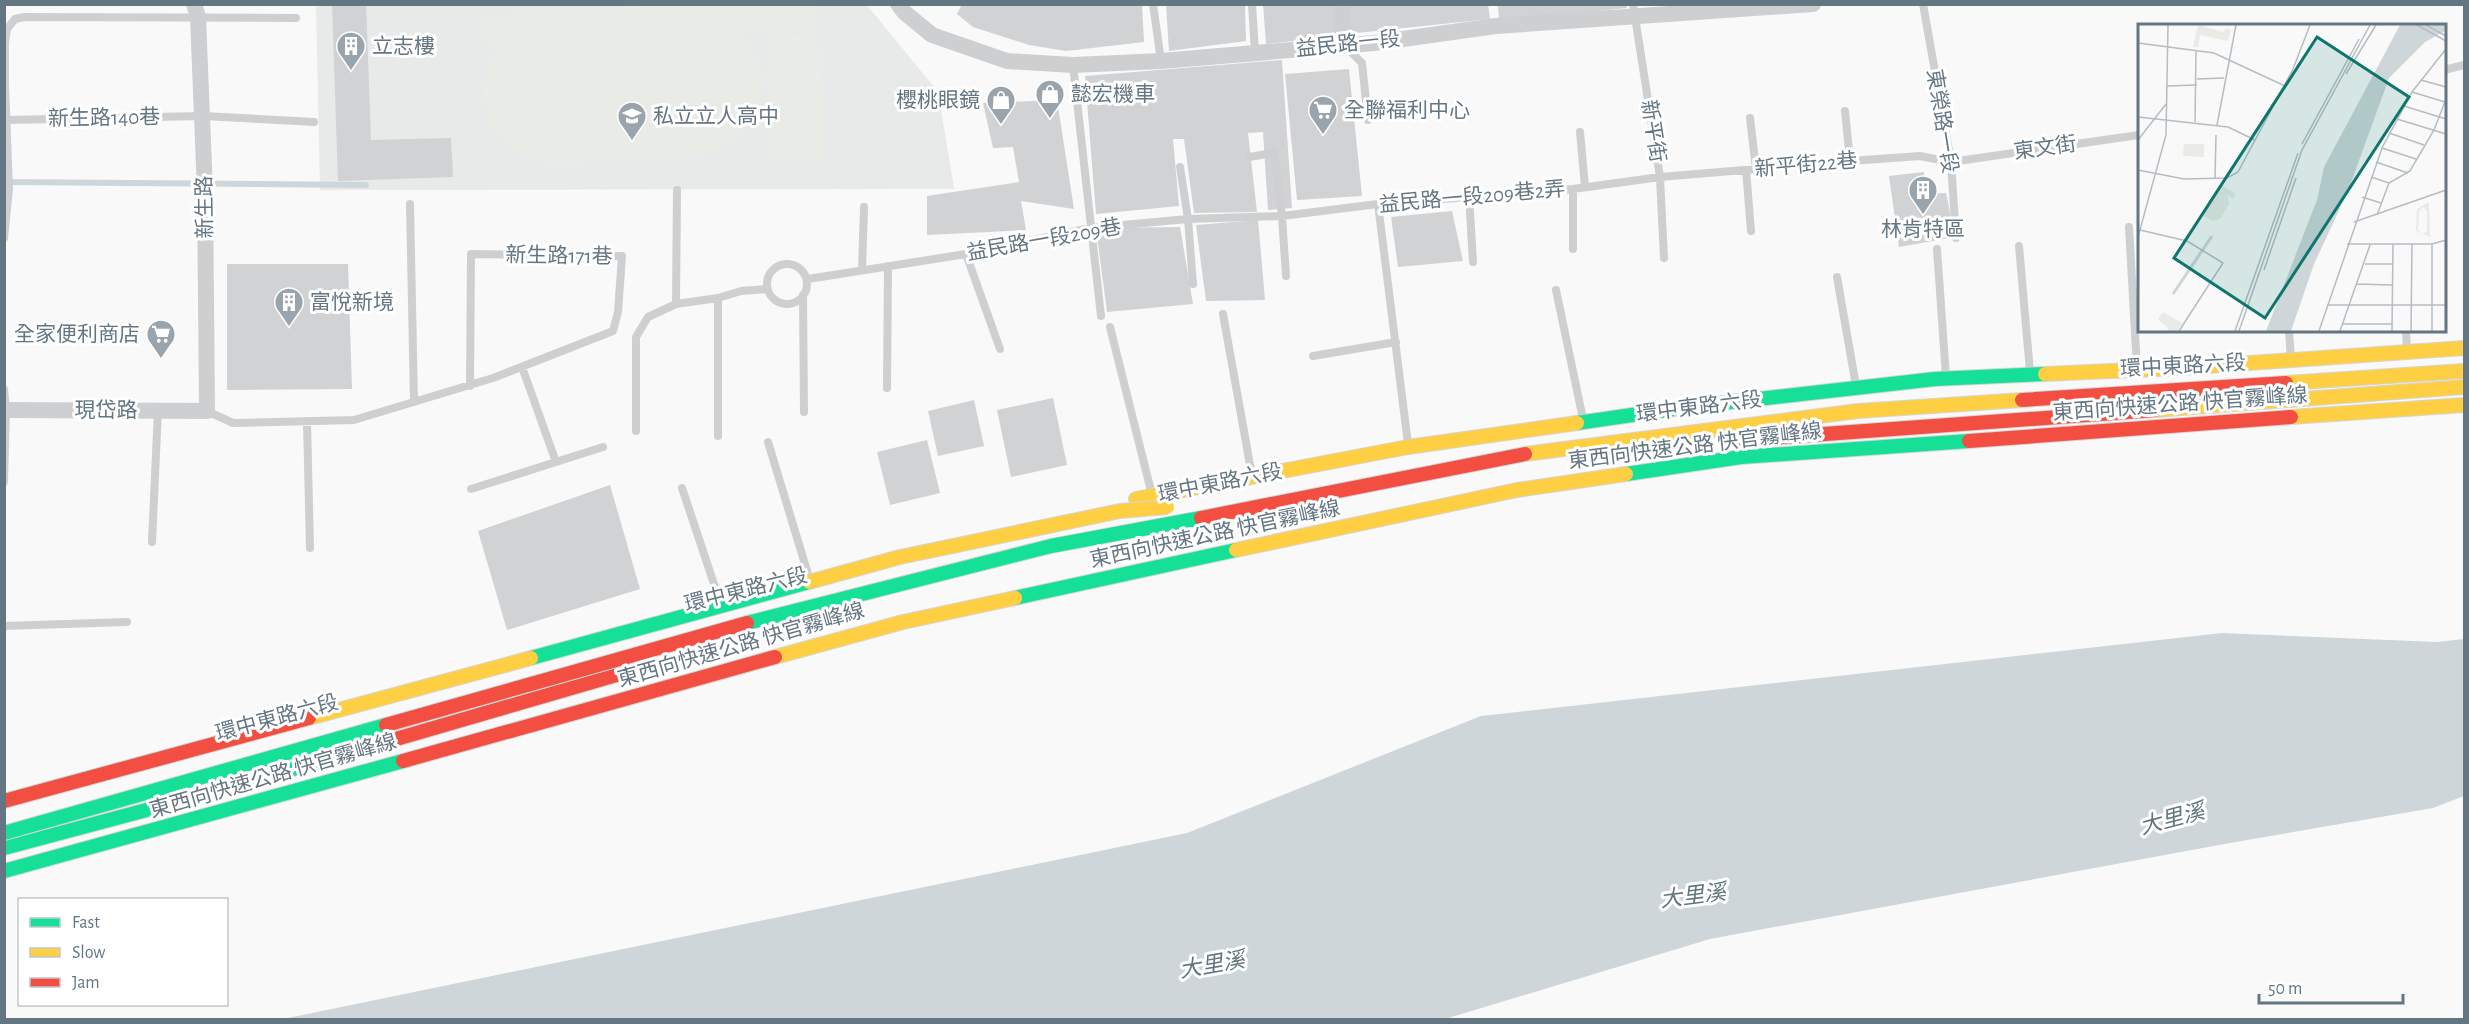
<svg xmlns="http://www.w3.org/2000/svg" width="2469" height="1024" font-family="'Alegreya Sans','Noto Sans TC',sans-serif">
<rect width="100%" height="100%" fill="#f9f9f9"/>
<!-- built -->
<path fill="#e8e9e9" d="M316 5H867L938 92 954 189 320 190Z"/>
<!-- green -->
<path fill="#e8ebe6" d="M680 4 816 5 818 32 739 33C746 43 754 53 759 65 774 101 740 141 709 154L550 165C488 149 463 95 503 42L482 44 479 15Z
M818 35 825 160 771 161 765 37Z"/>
<!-- water -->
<path fill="#ced6d9" d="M2222 633 2437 642 2464 639V796L2433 808 2230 843 1710 939 1445 1019H283L1187 833 1481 716Z"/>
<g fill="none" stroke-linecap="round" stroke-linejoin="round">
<!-- stream -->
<path stroke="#ced6d9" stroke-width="6" d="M4 182 366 185"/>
</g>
<!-- building -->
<path fill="#d0d2d3" d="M332 4H366L371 140 451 138 453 177 338 181Z
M962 4H1142L1144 42 1066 51 1029 45 973 27 957 14Z
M1166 4H1245L1246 41 1169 51Z
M1263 4H1335L1339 36 1266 44Z
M1345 4H1488L1490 19 1347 34Z
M1498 4H1626L1627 8 1499 21Z
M1282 60 1292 208 1268 210 1263 132 1248 133 1257 212 1194 213 1184 139H1173L1179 206 1096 214 1085 76Z
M1349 69 1362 196 1297 200 1285 74Z
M1057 100 1074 209 1021 201 1026 230 927 235V196L1019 182 1013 147 993 148 983 103Z
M1924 172 1925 194 1946 193 1955 237 1899 247 1889 176Z
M1452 211 1463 261 1398 267 1391 217Z
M1258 220 1265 300 1206 301 1196 225Z
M1180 227 1193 304 1107 312 1096 228Z
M227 264H348L352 389 227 390Z
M1053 398 1067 465 1011 477 997 410Z
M974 400 984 446 938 456 928 411Z
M927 440 940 493 890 505 877 452Z
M610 485 640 589 507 630 478 531Z"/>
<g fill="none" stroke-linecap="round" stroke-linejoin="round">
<!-- fast casing -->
<g stroke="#d5d6d7" stroke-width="16">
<path id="fast" d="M1577 423 1687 407 1935 379 2045 374
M4 848 214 792 348 753"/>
</g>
<!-- slow casing -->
<g stroke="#d5d6d7" stroke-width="16">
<path id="slow" d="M2045 374 2179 368 2464 348
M2155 410 2464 387
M1136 499 1408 447 1577 423"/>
</g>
<!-- jam casing -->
<g stroke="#d5d6d7" stroke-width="16">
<path id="jam" d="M1742 440 2155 410
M348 753 637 669"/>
</g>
<!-- lane -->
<path stroke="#cecfd0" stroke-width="8" d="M1153 4 1161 61
M1252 4 1255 53
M1633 4 1660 177 1664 258
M1923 4 1951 162 1956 238
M1345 46 1362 63 1368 120
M1073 65 1101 316
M2444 70 2464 65
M1845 111 1850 161
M1750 118 1756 169
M6 120 203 116 314 122
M1580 132 1585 187
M1249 157 1274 153 1282 216 1286 276
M1180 167 1188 219 1193 284
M1746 170 1751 231
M1469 195 1473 262
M410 204 414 402
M1378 204 1408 444
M2129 227 2137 368
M4 238 9 189 5 85V43L7 29 15 19 24 17 296 18
M2019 246 2030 372
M1573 249V189
M1937 249 1946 377
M966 254 1000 349
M767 284a20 20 0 1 1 40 0a20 20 0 1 1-40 0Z
M862 270 864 207
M1837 277 1856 386
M808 279 966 254 1090 228 1188 219 1282 216 1378 204 1573 189 1660 177 1850 161 1920 156 1951 162 2139 135
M1556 290 1583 419
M803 295 804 412
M718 298V436
M676 304 677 190
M1223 314 1252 476
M1110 327 1152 495
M2289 330 2291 360
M2406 330 2407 351
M1313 356 1396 342
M522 367 556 462
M887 388 888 266
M4 389 6 410 4 482
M207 411 233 423 354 420 493 378 613 331 618 312 622 256 471 254 470 386
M307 421 310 548
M636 431V337L648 317 676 304 718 298 741 291 767 289
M768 442 808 574
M682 488 718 596
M471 489 603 447
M152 542 158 410
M4 626 127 622"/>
<!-- street -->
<path stroke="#cecfd0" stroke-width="16" d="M898 4 904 12 932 35 1007 61 1073 65 1161 61 1374 43 1496 26 1813 4
M1341 4 1344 45
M4 410 207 411 205 192 198 17 194 4"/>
<!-- fast -->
<use href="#fast" stroke="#16e098" stroke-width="14"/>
<!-- slow -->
<use href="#slow" stroke="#ffcf43" stroke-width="14"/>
<!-- jam -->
<use href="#jam" stroke="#f24e42" stroke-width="14"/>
<!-- fast-bridge casing -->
<g stroke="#d5d6d6" stroke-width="16" stroke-linecap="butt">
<path id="fast-bridge" d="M1626 474 1741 457 1969 441
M1015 598 1236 550
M747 623 1051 546 1201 518
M531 658 809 582
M4 833 386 725
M4 871 403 761"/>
</g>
<!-- slow-bridge casing -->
<g stroke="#d5d6d6" stroke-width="16" stroke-linecap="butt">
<path id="slow-bridge" d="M2286 383 2464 371
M2291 417 2464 405
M1525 454 1858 411 2022 400
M1236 550 1517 490 1626 474
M809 582 900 557 1120 511 1167 507
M775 657 903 622 1015 598
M309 718 531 658"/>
</g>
<!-- jam-bridge casing -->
<g stroke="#d5d6d6" stroke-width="16" stroke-linecap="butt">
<path id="jam-bridge" d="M2022 400 2286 383
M1969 441 2291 417
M1201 518 1525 454
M386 725 747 623
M403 761 775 657
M4 801 309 718"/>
</g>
<!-- fast-bridge -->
<use href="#fast-bridge" stroke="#16e098" stroke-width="14"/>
<!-- slow-bridge -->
<use href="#slow-bridge" stroke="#ffcf43" stroke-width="14"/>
<!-- jam-bridge -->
<use href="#jam-bridge" stroke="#f24e42" stroke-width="14"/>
</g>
<!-- icons -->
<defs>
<g id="building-pin" transform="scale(1.5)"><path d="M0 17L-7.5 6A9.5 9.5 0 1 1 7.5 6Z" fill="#99a4ac" stroke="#fff"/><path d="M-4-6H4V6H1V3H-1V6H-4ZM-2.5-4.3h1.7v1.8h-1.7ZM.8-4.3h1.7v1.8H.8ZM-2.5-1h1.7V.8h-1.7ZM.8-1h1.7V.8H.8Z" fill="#fff"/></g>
<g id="shop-pin" transform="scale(1.5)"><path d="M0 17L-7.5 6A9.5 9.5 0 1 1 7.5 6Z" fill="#99a4ac" stroke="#fff"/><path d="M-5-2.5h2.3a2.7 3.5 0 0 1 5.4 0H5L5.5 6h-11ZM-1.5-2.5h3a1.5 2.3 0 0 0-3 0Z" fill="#fff"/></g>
<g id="supermarket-pin" transform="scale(1.5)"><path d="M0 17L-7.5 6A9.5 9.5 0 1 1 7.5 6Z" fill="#99a4ac" stroke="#fff"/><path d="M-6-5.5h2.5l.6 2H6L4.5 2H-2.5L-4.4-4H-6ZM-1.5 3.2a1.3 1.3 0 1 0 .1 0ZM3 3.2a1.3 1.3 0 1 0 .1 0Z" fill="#fff"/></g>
<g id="school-pin" transform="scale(1.5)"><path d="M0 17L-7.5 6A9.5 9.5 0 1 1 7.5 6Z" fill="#99a4ac" stroke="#fff"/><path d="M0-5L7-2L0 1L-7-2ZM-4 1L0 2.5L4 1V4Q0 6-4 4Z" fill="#fff"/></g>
</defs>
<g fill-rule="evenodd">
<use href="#building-pin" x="351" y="46"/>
<use href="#shop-pin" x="1050" y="94"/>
<use href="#shop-pin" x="1001" y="100"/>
<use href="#supermarket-pin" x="1323" y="110"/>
<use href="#school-pin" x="632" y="116"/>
<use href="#building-pin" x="1923" y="190"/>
<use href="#building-pin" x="289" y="302"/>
<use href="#supermarket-pin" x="161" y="334"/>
</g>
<g text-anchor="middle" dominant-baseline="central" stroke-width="6" stroke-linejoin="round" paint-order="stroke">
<!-- street labels -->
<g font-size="21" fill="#657683" stroke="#fff">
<text transform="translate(1348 44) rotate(-6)">益民路一段</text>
<text transform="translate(104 118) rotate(-1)">新生路140巷</text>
<text transform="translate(1942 121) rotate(81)">東榮路一段</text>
<text transform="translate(1653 131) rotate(81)">新平街</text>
<text transform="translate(2045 148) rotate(-8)">東文街</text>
<text transform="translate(1806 165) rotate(-5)">新平街22巷</text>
<text transform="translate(1472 197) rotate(-5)">益民路一段209巷2弄</text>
<text transform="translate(205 207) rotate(-91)">新生路</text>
<text transform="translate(1044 240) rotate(-10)">益民路一段209巷</text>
<text transform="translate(559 256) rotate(1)">新生路171巷</text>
<text transform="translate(2183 366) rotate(-3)">環中東路六段</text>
<text transform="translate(2180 404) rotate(-4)">東西向快速公路 快官霧峰線</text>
<text transform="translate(1699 407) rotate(-7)">環中東路六段</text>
<text x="106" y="410">現岱路</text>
<text transform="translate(1695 446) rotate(-7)">東西向快速公路 快官霧峰線</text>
<text transform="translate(1220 483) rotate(-11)">環中東路六段</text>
<text transform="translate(1215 534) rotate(-12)">東西向快速公路 快官霧峰線</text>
<text transform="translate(746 590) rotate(-14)">環中東路六段</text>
<text transform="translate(741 645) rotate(-16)">東西向快速公路 快官霧峰線</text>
<text transform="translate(277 718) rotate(-15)">環中東路六段</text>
<text transform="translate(273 776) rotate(-16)">東西向快速公路 快官霧峰線</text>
</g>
<!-- poi labels -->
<g font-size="21" fill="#657683" stroke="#fff" text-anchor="start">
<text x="372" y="46">立志樓</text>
<text x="1071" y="94">懿宏機車</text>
<text x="980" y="100" text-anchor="end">櫻桃眼鏡</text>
<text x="1344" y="110">全聯福利中心</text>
<text x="653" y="116">私立立人高中</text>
<text x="1923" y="229" text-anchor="middle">林肯特區</text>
<text x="310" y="302">富悅新境</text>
<text x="140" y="334" text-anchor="end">全家便利商店</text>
</g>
<!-- water labels -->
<g font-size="22" font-style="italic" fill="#60757c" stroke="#fff">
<text transform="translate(2172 819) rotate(-15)">大里溪</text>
<text transform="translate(1693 896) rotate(-7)">大里溪</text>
<text transform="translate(1212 965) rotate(-10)">大里溪</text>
</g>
</g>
<!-- overview -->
<g transform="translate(2138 24)">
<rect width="308" height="308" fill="#f9f9f9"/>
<path d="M60 1 86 8 88 4 93 6 90 17 62 11 60 23H55ZM46 120H66V133L45 132ZM83 161 98 170 95 175 89 171 91 180 82 195 75 197 65 192ZM289 179H291L292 213 278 207 279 185ZM285 183 289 187V207L285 210 280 206 281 187ZM25 288 44 299 39 307H29L30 304 20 295Z" fill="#e8ebe6" fill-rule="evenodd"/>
<path d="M262 1H307V7L287 18 251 54 210 167 176 240 153 307H128L179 176 186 143Z" fill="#ced6d9"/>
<path fill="none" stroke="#ced6d9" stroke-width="3" d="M35 270 74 212"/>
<path fill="none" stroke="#b5bdc3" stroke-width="1.5" d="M279 1 308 17M288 1 308 12M0 19 76 29 147 62M208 50 238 1M59 55 86 54M283 56 308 63M29 62 59 61M274 68 307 78M266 82 308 95M0 93 90 103 117 116M259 95 308 110M57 98 58 26M79 101 98 1M251 109 286 121M0 116 28 80M164 120 221 15M244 124 278 135M238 138 270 149M0 146 46 155 89 154 100 148 155 45 172 1M233 153 251 159M77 155 78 111M224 173 243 179M239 191 251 159 272 147 296 106 308 75M216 198 308 166M2 206 49 217 85 239 41 307M0 213 28 111 30 1M209 220H294L308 216M227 240H255M126 246 158 154M218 260 254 261M189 281H308M205 300H254M97 307 160 129M101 307 164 126 232 1M181 307 244 124 274 68 308 25M202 307 232 221M254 307 255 220M273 307 274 220M294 307V220"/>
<path fill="#0f766e" fill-opacity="0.15" stroke="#0f766e" stroke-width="3" d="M179 13 271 73 127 294 36 234Z"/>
<rect width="308" height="308" fill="none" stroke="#657683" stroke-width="3"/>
</g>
<!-- border -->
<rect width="2469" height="1024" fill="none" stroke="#657683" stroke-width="12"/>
<!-- legend -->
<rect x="18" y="898" width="210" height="108" fill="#ffffff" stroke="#c1c8cd" stroke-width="1.5"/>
<rect x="30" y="918" width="30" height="9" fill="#16e098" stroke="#c1c8cd" stroke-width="1.5"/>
<text x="72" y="928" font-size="18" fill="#657683">Fast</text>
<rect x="30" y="948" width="30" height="9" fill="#ffcf43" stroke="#c1c8cd" stroke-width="1.5"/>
<text x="72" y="958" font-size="18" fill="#657683">Slow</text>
<rect x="30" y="978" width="30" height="9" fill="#f24e42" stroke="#c1c8cd" stroke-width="1.5"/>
<text x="72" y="988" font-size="18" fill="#657683">Jam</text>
<!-- scale -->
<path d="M2259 994v9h144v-9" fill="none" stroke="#657683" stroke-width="3"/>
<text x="2268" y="994" font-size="18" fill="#657683" stroke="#ffffff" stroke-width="4.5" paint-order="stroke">50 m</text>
</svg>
